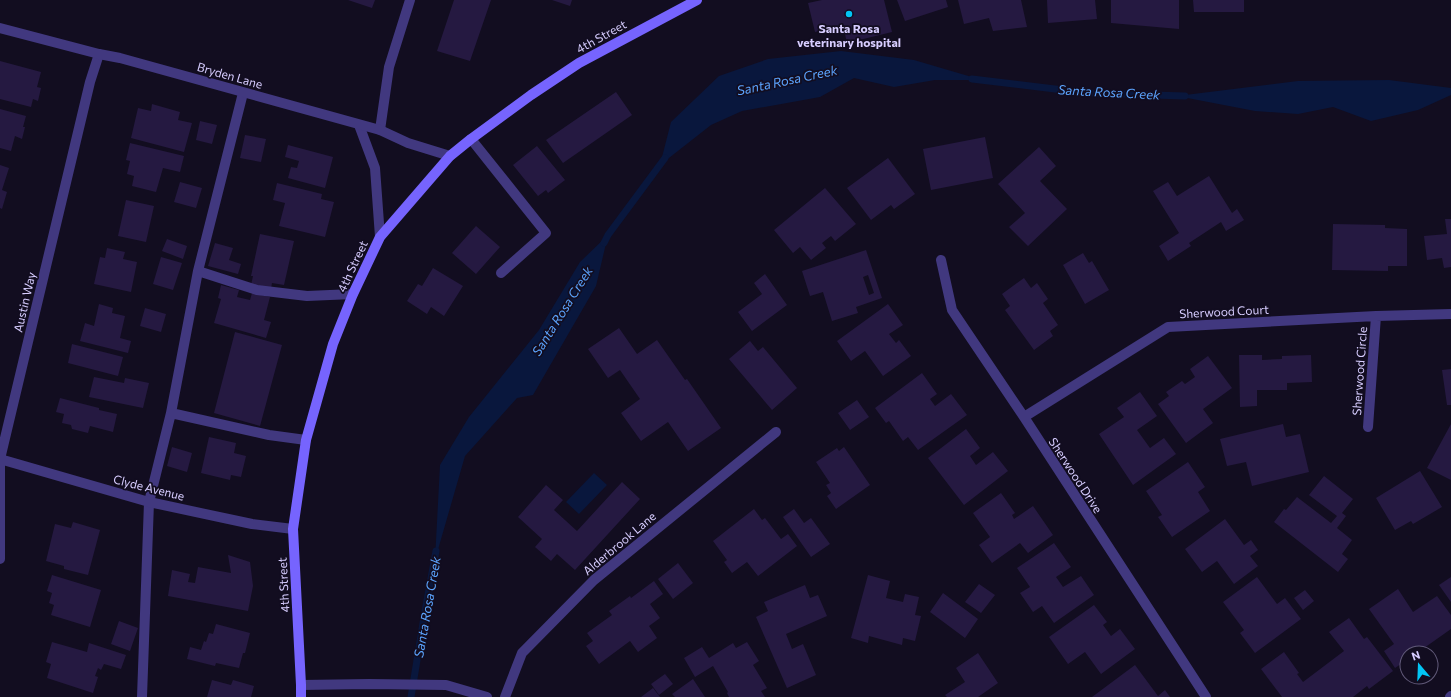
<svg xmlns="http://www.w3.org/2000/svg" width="1451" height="697" font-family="Commissioner,sans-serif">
<rect width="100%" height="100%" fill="#120d20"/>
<!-- water -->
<path fill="#09173d" d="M841 51 914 60 982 80H935L894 87 854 78 820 97 742 111 711 125 660 165 671 122 719 76 768 59Z
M1389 80 1451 88V95L1418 110 1371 121 1333 107 1298 114 1255 111 1177 96 1298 81Z
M608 235 596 286 533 395 517 398 465 456 435 560 440 465 469 417 539 330 580 262Z
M594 473 607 485 579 514 566 502Z"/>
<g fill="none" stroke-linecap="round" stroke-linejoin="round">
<!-- stream -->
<path stroke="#09173d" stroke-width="7" d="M972 79 1088 93 1185 96
M604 243 608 235 665 158
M411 697 424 617 436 551"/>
</g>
<!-- building -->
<path fill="#251941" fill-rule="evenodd" d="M348 0H375L372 8Z
M454 0H491L470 61 437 51Z
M552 0H572L570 6Z
M822 0H884L892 32 847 43 843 25 815 32 808 3Z
M897 0H946L948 7 905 21Z
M958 0H1021L1027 27 993 31 989 18 964 24Z
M1047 0H1095L1097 19 1048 23Z
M1111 0H1179V29L1111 23Z
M1193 0H1244V12H1194Z
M0 61 41 72 37 87 41 88 38 101 33 99 31 107 0 99Z
M616 92 632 115 563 163 546 140Z
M152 104 180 112 178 120 192 123 184 152 131 138 138 108 151 111Z
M0 109 26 116 23 127H25L22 139 15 136 11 151 0 148Z
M200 121 217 125 212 144 196 140Z
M245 135 266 139 261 162 240 158Z
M985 137 993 178 931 190 923 149Z
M130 143 184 156 180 172 163 168 156 192 132 186 134 176 127 174 130 161 126 160Z
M288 145 333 157 325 188 288 178 291 167 297 168 299 161 285 157Z
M537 146 565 180 548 193 546 190 538 196 513 165Z
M1039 147 1056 166 1040 181 1067 209 1028 246 1009 227 1025 213 998 184Z
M888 158 915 194 894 209 891 205 871 220 847 188Z
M0 165 9 168 2 190 7 192 2 209 0 208Z
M1209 176 1232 213 1237 209 1244 220 1226 231 1221 222 1189 243 1191 246 1168 261 1159 246 1179 233 1153 191 1168 182 1177 196Z
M180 182 202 188 196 208 174 202Z
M277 183 322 194 321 199 334 202 325 237 279 226 285 203 273 200Z
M825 188 856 224 835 241 831 236 822 243 826 248 811 260 800 247 793 253 774 230Z
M126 200 154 206 146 242 118 236Z
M1445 219H1451V267L1444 268 1442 258 1427 260 1424 236 1447 234Z
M1333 224 1385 225V228L1407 229V266H1388V271L1332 270Z
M476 226 500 247 476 274 452 253Z
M260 234 294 241 284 285 272 283 271 289 251 285 253 276H251Z
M167 239 187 246 183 259 162 251Z
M215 243 233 248 229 260 241 264 238 274 208 266Z
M107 248 125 252 123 259 137 262 131 292 94 284 100 257 105 258Z
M866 250 882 298 856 307 858 313 832 321 823 292 810 296 802 271ZM868 275 874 293 869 295 863 277Z
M1083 253 1089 263 1092 261 1109 290 1085 304 1063 265Z
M161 257 182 263 173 290 153 284Z
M433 268 463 286 444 316 431 307 427 314 407 301 418 284 422 286Z
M765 274 787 305 752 331 738 312 762 294 754 283Z
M1024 278 1031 288 1037 283 1048 299 1043 303 1058 325 1050 331 1053 336 1034 350 1005 310 1010 306 1002 294Z
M221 285 239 290 237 297 250 300 252 293 270 297 264 320 271 322 266 338 214 323 221 299 218 298Z
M99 304 113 308 112 313 125 316 120 338 131 341 128 353 80 341 85 323 94 326Z
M888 304 903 325 889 334 896 343 899 340 911 356 883 376 865 351 851 361 837 341Z
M145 308 166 314 161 332 140 326Z
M619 328 637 354 657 340 685 380 687 379 721 428 688 451 668 422 641 441 621 413 640 399 620 370 608 378 588 349Z
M235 332 282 345 260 426 214 413Z
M750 341 758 351 763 347 797 388 772 410 729 359Z
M72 344 123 357 118 376 68 363Z
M1239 355H1262V360L1282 359V356L1311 355 1312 382 1287 383V390H1257V406L1240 407Z
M1208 356 1232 388 1203 409 1213 423 1186 443 1158 404 1169 396 1166 392 1182 381 1185 384 1195 377 1190 369Z
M1451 369V405H1447L1442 370Z
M922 373 937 394 930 399 935 406 951 394 967 415 918 450 908 437 903 441 889 421 886 423 875 408Z
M94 377 124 383 125 378 149 383 143 408 89 397Z
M1140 392 1157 416 1137 430 1150 448 1164 438 1176 454 1133 485 1099 434 1124 417 1117 408Z
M60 398 99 408V410L117 414 113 432 90 426 88 433 72 429 71 425 62 423 64 414 56 412Z
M857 400 869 417 850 430 838 413Z
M1283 424 1286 437 1300 434 1309 472 1252 486 1246 462 1227 466 1220 439Z
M1451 424V480L1427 468Z
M966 429 980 448 970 456 976 465 993 452 1008 471 964 505 928 458Z
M209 437 236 443 234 453 246 456 241 477 231 475 230 480 201 473Z
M172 447 192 453 187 472 167 466Z
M844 447 870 485 836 509 827 496 831 493 826 485 830 483 816 462 837 448 839 451Z
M1188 462 1205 487 1198 492 1210 511 1172 537 1158 517 1162 515 1146 491Z
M1420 471 1442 507 1413 524 1411 521 1395 530 1376 498Z
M1324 476 1353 499 1342 513 1346 516 1337 528 1352 540 1342 554 1348 559 1338 572 1274 522 1284 509 1286 510 1297 497 1331 523 1337 516 1309 495Z
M622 482 640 499 575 570 557 554 551 561 535 547 542 539 518 517 546 485 563 500 554 510 577 531Z
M1001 493 1015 513 1012 515 1014 519 1033 506 1053 535 1028 553 1020 543 992 563 979 545 990 537 973 513Z
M754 509 762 520 765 518 781 539 788 534 797 546 758 576 747 562 732 573 724 562 727 560 713 541Z
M794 509 804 523 811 518 830 544 811 557 783 517Z
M1225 519 1244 545 1251 540 1258 550 1250 556 1258 566 1234 584 1217 561 1202 572 1185 549Z
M73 522 100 530 88 575 64 569V566L46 561 55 524 71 528Z
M1054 543 1071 567 1056 577 1063 587 1081 576 1094 595 1054 623 1042 606 1033 612 1020 593 1030 587 1017 568Z
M228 555 250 562 253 586 248 611 168 596 172 570 190 574 188 582 195 583 198 567 231 573Z
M678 563 693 583 673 599 658 579Z
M52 575 101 590 90 627 51 615 54 605 49 603 52 593 47 591Z
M868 575 890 581 886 598 903 602 905 594 919 597 915 615 921 616 915 641 903 638 902 645 869 636 868 643 851 638Z
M1257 577 1277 604 1285 598 1301 619 1255 653 1240 633 1244 630 1223 602Z
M1451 577V602L1439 585Z
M654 581 663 594 650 604 660 618 649 626 657 638 638 652 630 641 599 664 586 646 593 641 587 633 612 615 609 611 630 596 631 598Z
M979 584 995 595 981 613 965 602Z
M805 585 810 598 818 595 827 616 786 634 792 649 803 644 816 675 787 688 756 617 768 611 764 602Z
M1398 589 1413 612 1437 596 1451 615V629L1417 653H1407V660L1395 668 1384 651 1394 644 1369 609Z
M1305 590 1314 601 1303 610 1294 598Z
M943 593 978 619 965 638 930 612Z
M1094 605 1107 622 1103 625 1111 636 1120 629 1135 649 1101 674 1085 652 1068 664 1049 637Z
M1349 618 1364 639 1367 637 1393 671 1369 689 1367 686 1353 697H1282L1261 669 1284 652 1299 673 1297 674 1303 682 1344 651 1329 632Z
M119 621 138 628 130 651 111 644Z
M216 624 250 633 245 653H243L239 668 216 663 215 666 187 659 190 647 201 650 204 641 206 642 209 633 213 634Z
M52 642 87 652 89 643 126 655 121 669 104 664 101 670 98 668 95 676 98 677 93 693 47 678 51 664 46 662Z
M747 642 759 661 753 665 767 688 761 691 765 697H729L727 693 728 692 713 666 695 677 684 658 702 647 709 658 733 643 736 648Z
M978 653 998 683 978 697H947L945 695 965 682 956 668Z
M1135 665 1158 696 1165 690 1170 697H1092Z
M665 674 673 684 659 695 651 684Z
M693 679 705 697H675L672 694Z
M212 680 231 685 233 680 254 686 251 697H207Z
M653 688 660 697H641Z"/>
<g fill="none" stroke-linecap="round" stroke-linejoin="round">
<!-- service -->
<path stroke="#41387f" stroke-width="10" d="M471 139 546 233 501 273
M198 271 243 93
M306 440 269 435 171 413 198 271 257 290 307 296 353 294
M142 697 149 502 171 413"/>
<!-- minor -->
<path stroke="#41387f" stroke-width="10" d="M359 125 375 168 380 237
M380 130 389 67 410 0
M941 260 952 310 1024 417 1206 697
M1024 417 1168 327 1376 316 1451 314
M1368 427 1376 316
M0 459 149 502 252 524 293 529
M0 559V459L90 82 99 54
M301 685 369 684 446 685 487 697
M505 697 522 653 594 580 776 432
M1450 697 1451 696"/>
<!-- tertiary -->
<path stroke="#41387f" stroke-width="10" d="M0 28 99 54 120 58 380 130 408 143 450 156"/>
<!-- secondary -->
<path stroke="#7664fe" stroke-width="10" d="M301 697V685L293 529 306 440 333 344 353 294 380 237 450 156 471 139 531 95 579 63 697 0"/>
</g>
<!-- markers -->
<circle fill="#02c6f5" stroke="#120d20" stroke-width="1.5" cx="849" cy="14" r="4"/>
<g text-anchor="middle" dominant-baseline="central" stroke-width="3.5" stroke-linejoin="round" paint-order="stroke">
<!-- poi labels -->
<g font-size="12" font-weight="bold" fill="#d7cdff" stroke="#120d20">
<text x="849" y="28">Santa Rosa<tspan x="849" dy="14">veterinary hospital</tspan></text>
</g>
<!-- street labels -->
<g font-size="12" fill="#d7cdff" stroke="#120d20">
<text transform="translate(601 36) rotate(-29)">4th Street</text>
<text transform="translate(230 75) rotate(16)">Bryden Lane</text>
<text transform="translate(352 266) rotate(-65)">4th Street</text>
<text transform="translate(24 302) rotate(-77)">Austin Way</text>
<text transform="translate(1224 311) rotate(-3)">Sherwood Court</text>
<text transform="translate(1359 371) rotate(-86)">Sherwood Circle</text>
<text transform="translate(1076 475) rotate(57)">Sherwood Drive</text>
<text transform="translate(149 487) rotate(14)">Clyde Avenue</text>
<text transform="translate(619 543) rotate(-40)">Alderbrook Lane</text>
<text transform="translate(283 585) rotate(-93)">4th Street</text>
</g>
<!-- water labels -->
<g font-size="13" font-style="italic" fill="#5ca4fe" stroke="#120d20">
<text transform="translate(787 80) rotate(-12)">Santa Rosa Creek</text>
<text transform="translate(1109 92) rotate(3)">Santa Rosa Creek</text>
<text transform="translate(562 311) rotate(-58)">Santa Rosa Creek</text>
<text transform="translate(427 607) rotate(-80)">Santa Rosa Creek</text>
</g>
</g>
<!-- north arrow -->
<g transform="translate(1419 665) rotate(341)"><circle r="19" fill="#120d20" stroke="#615a79"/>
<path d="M0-3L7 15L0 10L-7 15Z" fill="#02c6f5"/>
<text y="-6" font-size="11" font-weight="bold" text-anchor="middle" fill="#d7cdff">N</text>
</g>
</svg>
